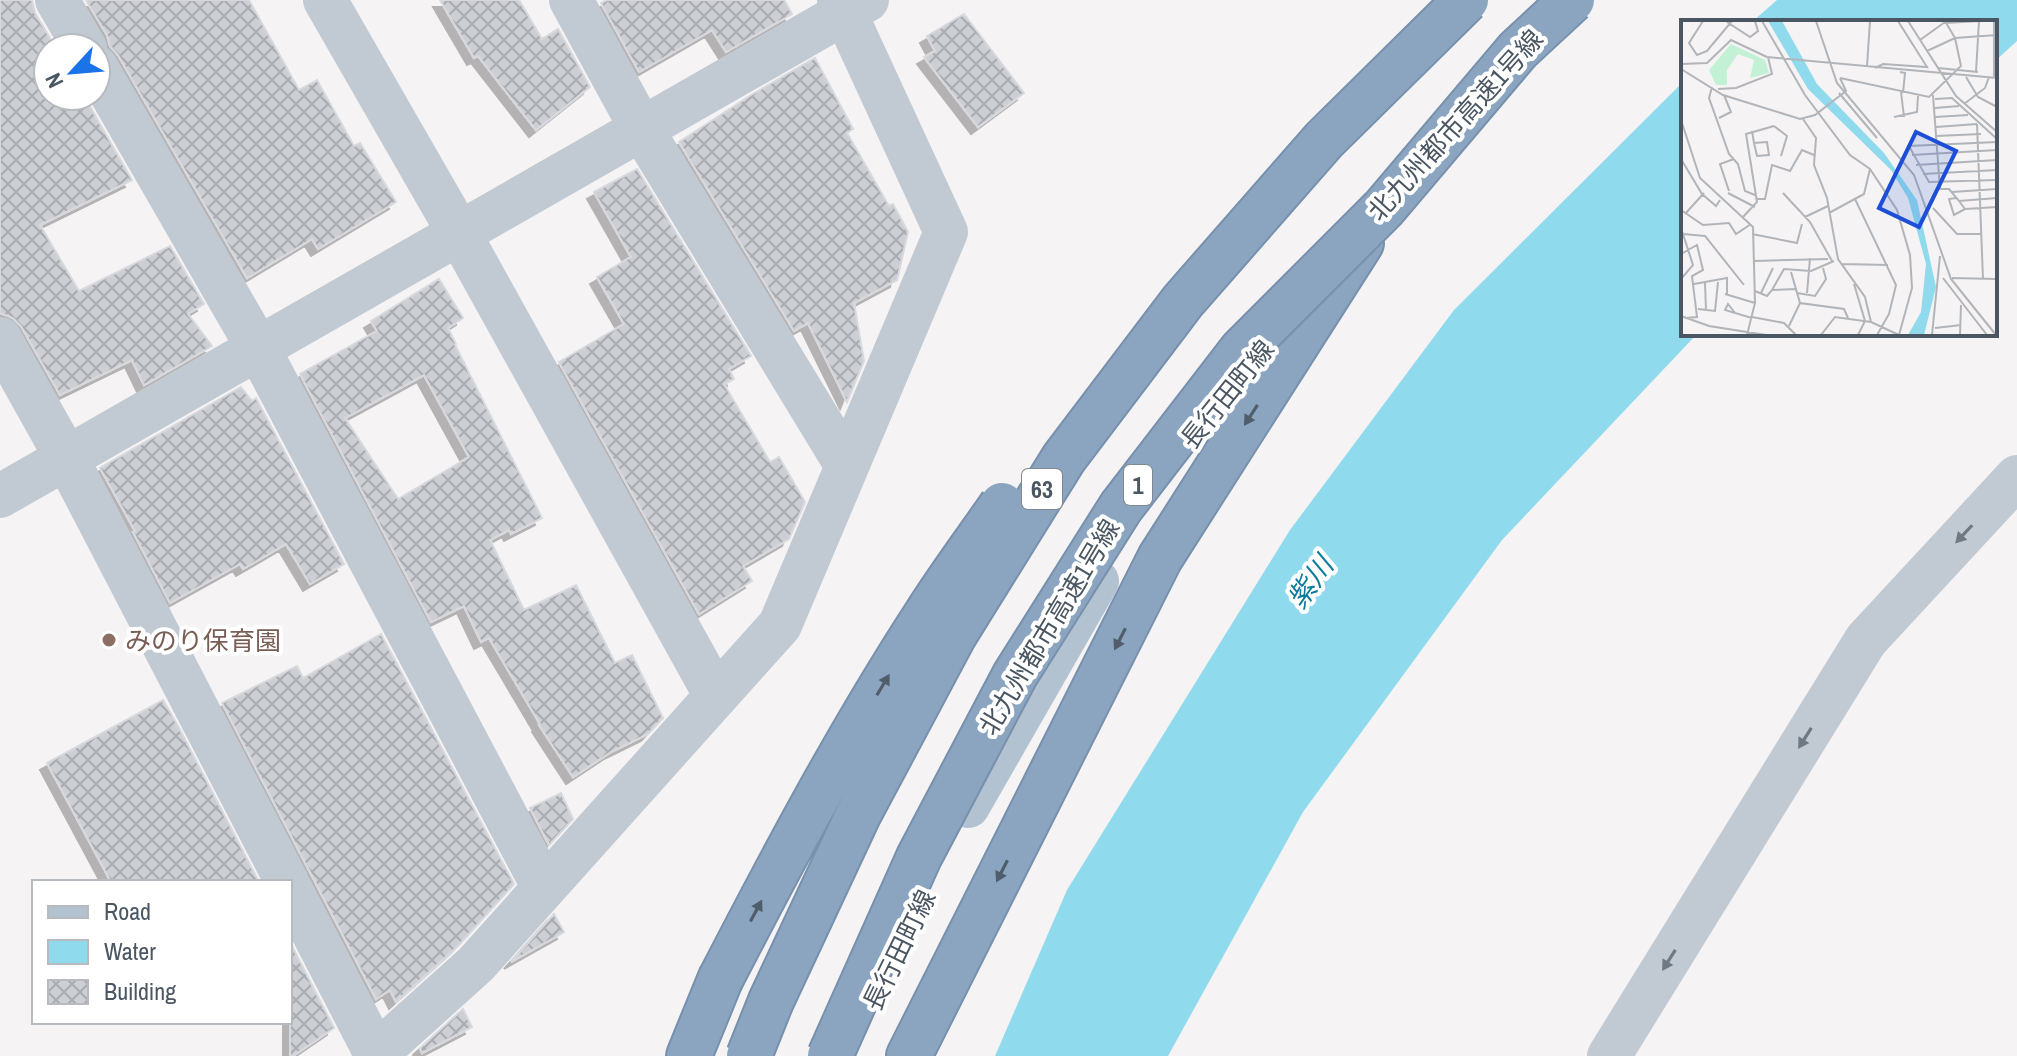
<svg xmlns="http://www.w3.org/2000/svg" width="2017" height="1056" font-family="'Archivo Narrow','Noto Sans JP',sans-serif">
<defs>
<pattern id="building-cross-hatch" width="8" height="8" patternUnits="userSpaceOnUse" patternTransform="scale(2)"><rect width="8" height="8" fill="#cdcfd5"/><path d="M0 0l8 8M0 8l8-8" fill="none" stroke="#a8abb0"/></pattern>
<filter id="shadow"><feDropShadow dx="-7" dy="7" stdDeviation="0" flood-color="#0004"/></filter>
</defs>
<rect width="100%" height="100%" fill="#f5f3f3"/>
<!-- water -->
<path fill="#90daee" d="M1777 0H2017V41L1995 61V22H1752Z
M1683 82V334H1697L1502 540 1303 812 1168 1056H995L1067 890 1290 530 1454 310Z"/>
<!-- building -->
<path fill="url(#building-cross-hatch)" stroke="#d7d9de" stroke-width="2" fill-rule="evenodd" filter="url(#shadow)" d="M0 0H32L35 13 56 48H48V96H84L132 180 40 225 79 291 170 246 204 304 188 314 212 346 144 385 132 360 60 395 21 326 13 318 0 313Z
M86 0H249L299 90 317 80 354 146 360 143 396 202 318 249 312 239 247 278 118 55 110 46 107 35Z
M440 0H519L542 39 558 29 590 87 536 130 478 56 474 58Z
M607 0H784L792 14 726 52 712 30 639 72 601 3Z
M964 14 1024 93 978 127 924 57 935 51 927 36Z
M815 58 853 129 847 133 889 206 893 204 908 232 897 280 854 303 864 361 847 402 808 323 794 331 679 142 751 95Z
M637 169 751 356 729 369 734 379 724 384 770 462 779 457 805 502 789 539 743 566 752 581 699 614 559 362 624 324 597 277 631 257 594 192Z
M439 279 463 318 448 328 456 344 455 345 542 518 511 534 509 530 490 540 524 610 576 585 615 663 632 655 663 718 648 734 611 752 573 777 539 725 540 724 489 638 481 642 464 606 431 622 300 374 377 331 371 321ZM424 375 469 457 398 499 345 418Z
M241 387 252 401 256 398 344 564 310 584 286 544 243 569 240 564 170 603 133 532 135 531 100 468Z
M381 634 514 884 458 946 396 1002 390 990 376 999 222 703 297 666 303 678Z
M163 700 178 726 259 882H111L47 763Z
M561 793 573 819 549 845 530 808Z
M554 914 564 932 511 962Z
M290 942 334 1028 293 1056H290Z
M463 1009 472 1027 422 1053 420 1048Z"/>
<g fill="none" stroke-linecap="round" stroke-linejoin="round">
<!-- highway casing -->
<g stroke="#7690ad" stroke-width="48">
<path id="highway" d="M689 1056 720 980
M909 1056 1160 558 1361 243"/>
</g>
<!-- minor -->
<path stroke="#c1cad2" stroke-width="44" d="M57 0 85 48
M325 0 459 233 716 696
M571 0 641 128 847 466
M96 67 258 348 544 888
M0 339 66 457 287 882
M0 496 867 0
M290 888 376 1054 476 964 780 625 946 232 839 0
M1609 1056 1866 640 2017 477"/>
<!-- major -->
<path stroke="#b3c2d1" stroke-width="44" d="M968 806 1097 581"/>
<!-- highway -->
<use href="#highway" stroke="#8ba5c1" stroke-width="44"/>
<!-- highway-bridge casing -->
<g stroke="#7690ad" stroke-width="48" stroke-linecap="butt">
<path id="highway-bridge" d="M720 980C784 856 850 732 926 615 950 577 977 541 1002 505
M749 1056 771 1001 858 815 954 635 1064 458 1183 301 1324 140 1466 0
M830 1056 919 857 1015 675 1121 507 1242 350 1384 208 1518 50 1572 0"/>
</g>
<!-- highway-bridge -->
<use href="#highway-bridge" stroke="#8ba5c1" stroke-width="44"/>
</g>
<!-- one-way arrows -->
<defs><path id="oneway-solid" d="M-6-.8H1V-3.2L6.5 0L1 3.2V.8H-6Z" transform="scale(2)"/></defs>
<g fill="#505e6b">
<use href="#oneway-solid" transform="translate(1251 415) rotate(123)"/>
<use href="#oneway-solid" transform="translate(1120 639) rotate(117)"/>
<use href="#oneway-solid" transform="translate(883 685) rotate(-59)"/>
<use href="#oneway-solid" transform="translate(1002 871) rotate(117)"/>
<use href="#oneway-solid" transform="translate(756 911) rotate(-62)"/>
</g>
<g fill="#6e7983">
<use href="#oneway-solid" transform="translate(1964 534) rotate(133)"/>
<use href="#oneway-solid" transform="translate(1805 738) rotate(122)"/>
<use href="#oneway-solid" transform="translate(1669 960) rotate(122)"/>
</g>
<!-- markers -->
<circle fill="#8d6e63" stroke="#fff" stroke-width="3" cx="109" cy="640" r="8"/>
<g text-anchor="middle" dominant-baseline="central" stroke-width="8" stroke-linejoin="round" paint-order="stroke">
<!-- shield labels -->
<g fill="#fff" stroke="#808990" stroke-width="2">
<rect x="1124" y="465" width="28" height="40" rx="6"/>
<rect x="1022" y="469" width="40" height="40" rx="6"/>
</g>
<g font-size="24" font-weight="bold" fill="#4a5661">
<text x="1138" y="485">1</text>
<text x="1042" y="489">63</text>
</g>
<!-- street labels -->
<g font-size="26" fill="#4a5661" stroke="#fff">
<text transform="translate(1455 125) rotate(-48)">北九州都市高速1号線</text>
<text transform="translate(1227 394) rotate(-51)">長行田町線</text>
<text transform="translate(1049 627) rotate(-59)">北九州都市高速1号線</text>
<text transform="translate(899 950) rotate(-64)">長行田町線</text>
</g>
<!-- education labels -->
<g font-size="26" fill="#785e54" stroke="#fff" text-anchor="start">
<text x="125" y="640">みのり保育園</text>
</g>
<!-- water labels -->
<g font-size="28" font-style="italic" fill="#0c7c9b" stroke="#fff">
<text transform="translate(1310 582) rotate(-54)">紫川</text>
</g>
</g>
<!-- overview -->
<g transform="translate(1681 20)">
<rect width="316" height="316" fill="#f5f3f3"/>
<path d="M50 24 84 40 88 53 69 58 73 40 57 34 46 50V65H35L28 50Z" fill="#c3f1d5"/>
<path d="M87 1H101L136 64 203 133 236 180 255 267 243 315H227L240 292 245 244 227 178 210 150 127 69Z" fill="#90daee"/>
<path fill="none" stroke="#b1b4b9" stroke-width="2" d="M22 1 8 23 16 35 26 31 51 1M81 1 124 75 169 135 189 149 216 190 229 235 231 268 218 315M135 1 156 63 233 155 270 259 315 315M227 1 275 76 316 112M313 1V58M46 2 69 17 77 11 74 1M265 3 298 1M239 20 264 2M246 31 274 18 316 15M86 37 316 58M0 44 26 43 50 20 86 37M186 46 189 1M194 48 202 44 246 47 217 1M257 48 297 52M0 49 42 75 119 99 134 95 165 71 159 58M219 52 224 53 222 73M295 52 298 1M285 57 297 77 316 87M159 58 248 77 280 46 274 18 264 1M31 67 28 78 48 134 57 144 64 171 74 175M37 69 55 68 91 54 87 37M220 72 223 97M158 73 196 118M252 75 259 169H268L278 181 316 178M254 79 271 78 316 119M283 84 304 68 308 57M254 88 278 86M213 97 236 92 237 76M254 97 287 95M38 98 50 92 43 75M122 99 135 118 133 145 146 178 157 239 184 277 190 302 218 315M0 100 19 158 72 207 74 283 66 315M296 104 302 259M93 106 106 116 100 136M255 107 296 104M71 111 73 123 86 122 88 135 76 136 73 123M255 116 300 114M316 122 228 126 248 162 316 160M231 135 316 130M0 139 21 174 35 186 39 180M235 145 316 140M242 154 316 150M48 171 39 144 53 139M271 172 316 169M47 173 74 187M102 173 129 202 151 241M275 178 268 179 273 195 284 189M75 179H84L91 145 109 151 121 130 133 135M174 179 215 265 208 294 196 315M278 181 284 189 316 187M252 188 276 214H301M0 190 22 205 48 203 55 214 70 204M148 193 183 174 189 149M4 194 23 173M62 197 76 182 65 114 93 106M124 197 147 186M0 208 12 245 0 259M2 214 24 216 63 265M71 214 116 223 121 204M0 234 16 225 22 250 11 256 16 297 5 298M73 241 147 239M161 244 207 245M110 252 119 283 163 289 167 298M262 258 306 315M271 258 316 259M24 263 25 290M13 264 46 258V274M173 264 184 301 177 315M91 270 103 249 130 251 153 241M74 271 86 276 91 270 116 269M80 273 92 248M116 273 134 276 145 259 142 248M126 273 129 238M44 274 74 283M17 289 34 291 37 262M54 293 44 290 47 284 54 293 71 298M0 296 28 306 85 315M71 297 103 303 115 315M108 306 119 283M254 308 280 305M140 315 154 297 190 302M251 315 259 236M279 315 280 285"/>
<path fill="#1d4ed8" fill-opacity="0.15" stroke="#1d4ed8" stroke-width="4" d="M235 112 275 131 238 207 198 188Z"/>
<rect width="316" height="316" fill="none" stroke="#4a5661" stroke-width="4"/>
</g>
<!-- legend -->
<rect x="32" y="880" width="260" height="144" fill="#ffffff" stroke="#b7bbc0" stroke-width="2"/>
<rect x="48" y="906" width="40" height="12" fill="#b3c2d1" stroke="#b7bbc0" stroke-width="2"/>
<text x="104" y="920" font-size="24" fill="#4a5661">Road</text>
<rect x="48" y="940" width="40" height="24" fill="#90daee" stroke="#b7bbc0" stroke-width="2"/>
<text x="104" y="960" font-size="24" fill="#4a5661">Water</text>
<rect x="48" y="980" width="40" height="24" fill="url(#building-cross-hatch)" stroke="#b7bbc0" stroke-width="2"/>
<text x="104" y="1000" font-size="24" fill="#4a5661">Building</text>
<!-- north arrow -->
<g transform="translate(72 72) rotate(244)"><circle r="38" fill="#ffffff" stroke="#b7bbc0" stroke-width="2"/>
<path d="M0-6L14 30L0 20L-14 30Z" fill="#1a73e8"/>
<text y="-12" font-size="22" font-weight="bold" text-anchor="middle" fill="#4a5661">N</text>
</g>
</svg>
